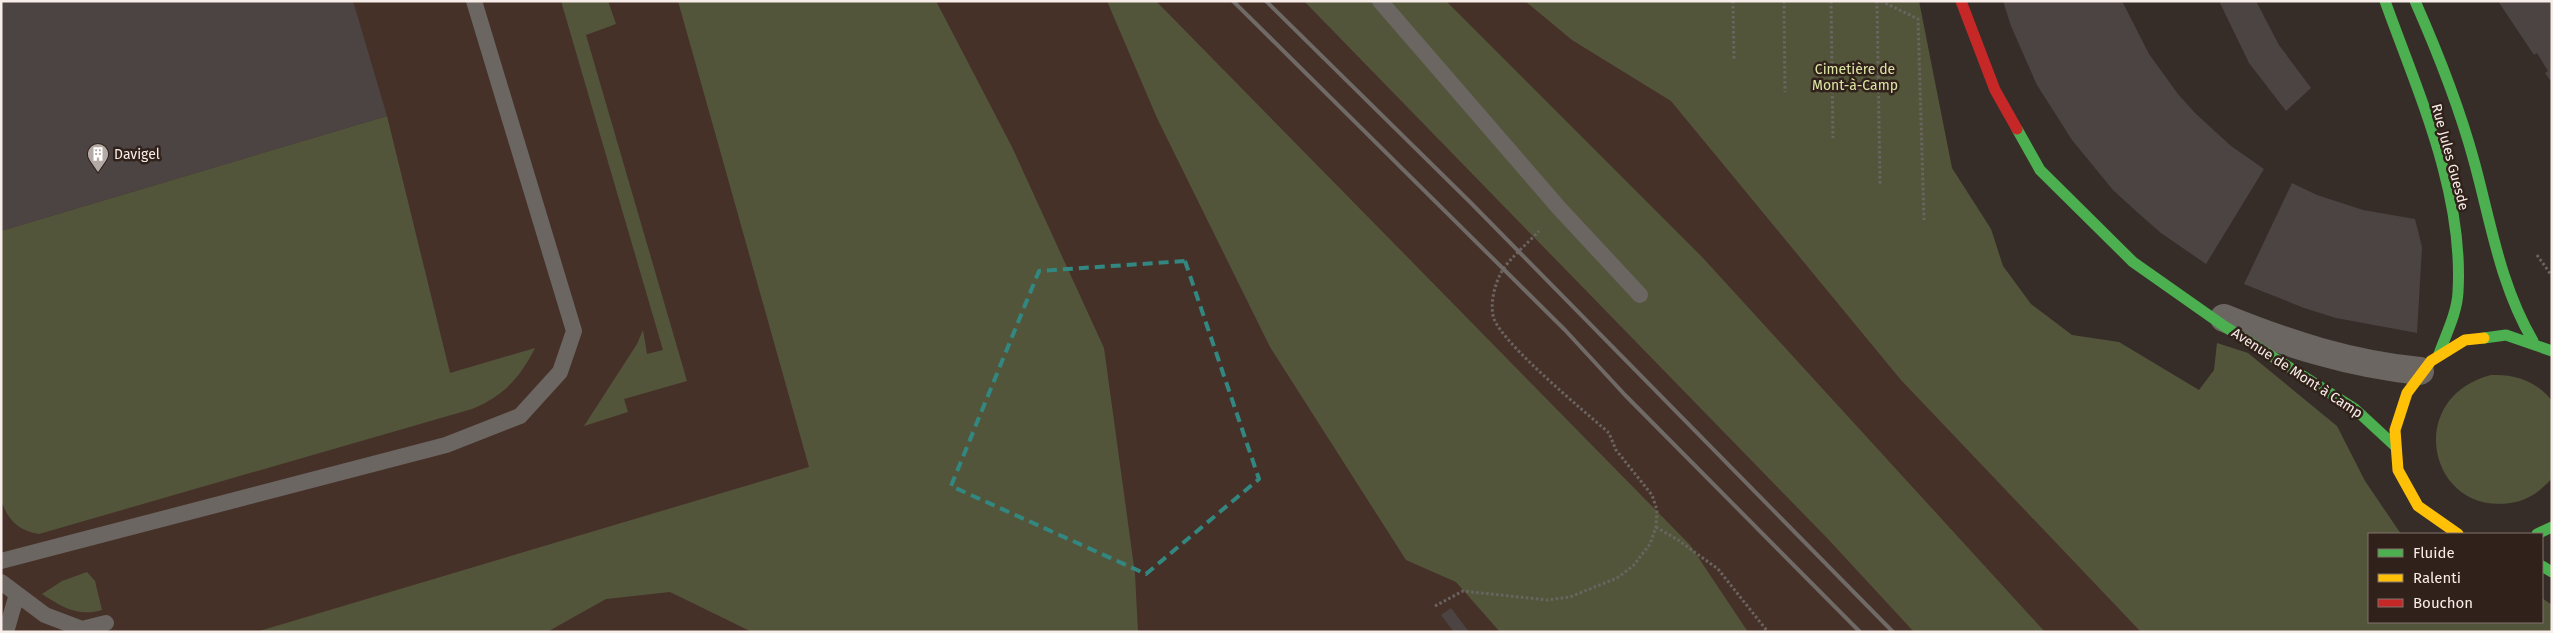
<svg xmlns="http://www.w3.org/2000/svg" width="2553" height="633" font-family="'Fira Sans',sans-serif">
<rect width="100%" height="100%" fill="#362d29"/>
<!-- built -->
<path fill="#463129" d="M1 1H1649L2331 632H1Z"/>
<!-- green -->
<path fill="#53553b" d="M561 1H608L616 24 586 35 687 381 624 399 628 412 584 426 637 344 643 330 647 354 663 350Z
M678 1H936L1012 147 1104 348 1135 574 1138 632H752L670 592 606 599 547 632H256L809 467Z
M1107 1H1156L1690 545 1748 632H1500L1456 582 1406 560 1270 347 1157 118Z
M1304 1H1446L1703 258 2045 632H1914L1828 539Z
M1525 1H1919L1952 168 1991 229 2003 266 2031 304 2072 335 2119 342 2199 390 2214 370 2217 343 2248 353 2337 426 2365 481 2401 534H2369V622H2542V598L2552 605V632H2141L1901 380 1671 101 1572 40Z
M387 116 450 373 535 348C520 378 503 396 472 409L39 534C19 531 7 520 1 499V231Z
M2491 375C2515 374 2537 381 2552 401V478C2541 491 2527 501 2510 503 2429 515 2403 398 2491 375Z
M87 572 95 581 102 610C78 617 62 607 42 594L62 581Z"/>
<!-- building -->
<path fill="#4c4443" d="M1 1H353L387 116 1 231Z
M2003 1H2122L2149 54 2178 94 2195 113 2231 146 2264 169 2206 264 2161 233 2137 212 2113 190 2072 140 2037 85 2011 26Z
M2219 1H2256L2279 45 2311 88 2286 111 2249 63Z
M2498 1H2552V83L2545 73 2548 71 2537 53 2534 55Z
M2292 183 2317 195 2363 210 2415 219 2422 247 2417 333 2336 318 2304 308 2244 284Z
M1451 608 1469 632H1454L1441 615Z"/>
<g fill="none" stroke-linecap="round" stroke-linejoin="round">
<!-- path -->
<path stroke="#6a6561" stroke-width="3" stroke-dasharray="2.5 2.5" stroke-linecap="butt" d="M1733 1 1734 60
M1784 1 1785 92
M1831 1 1833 138
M1877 1 1880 184
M1881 1 1918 19 1924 220
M2537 255 2552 276
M1656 527 1678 540 1718 569 1768 632
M1435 606 1463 591 1547 600 1570 597 1617 578 1633 566 1650 544 1656 527 1657 510 1652 495 1616 450 1609 433C1583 410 1505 346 1494 319 1489 305 1495 283 1502 271 1510 258 1528 243 1539 231"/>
<!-- lane -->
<path stroke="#6b6661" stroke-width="16" d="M1380 1 1559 208 1640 295
M1 561 446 445 520 416 560 372 574 331 474 1
M1 582 45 615 82 629 106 623
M6 632 17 594"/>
<!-- street -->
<path stroke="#6b6661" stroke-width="28" d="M2224 318C2288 344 2350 364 2420 371"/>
<!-- fast -->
<path stroke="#4caf50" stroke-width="11" d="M2385 1C2418 93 2464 192 2458 292 2457 313 2446 334 2439 354
M2415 1C2438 53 2459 106 2474 161 2491 223 2500 285 2533 341
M2017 129 2040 170 2133 262 2224 326 2355 409 2395 446
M2484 338 2506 335 2552 351
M2537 534 2552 527
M2542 566 2552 572"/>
<!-- slow -->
<path stroke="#ffc107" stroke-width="11" d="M2458 534 2418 506 2398 470 2395 430 2407 393 2431 361 2465 340 2484 338"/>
<!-- jam -->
<path stroke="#c62828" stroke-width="11" d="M1961 1 1995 90 2017 129"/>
<!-- rail -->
<path stroke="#706a67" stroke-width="4" d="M1233 1 1565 330 1625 395 1860 632
M1266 1 1470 202 1893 632"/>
</g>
<!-- marked area -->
<path fill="none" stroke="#328880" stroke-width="4" stroke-dasharray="10 6" stroke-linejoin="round" d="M1185 261 1259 479 1146 574 951 486 1039 271Z"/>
<!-- icons -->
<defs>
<g id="building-pin" transform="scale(1.125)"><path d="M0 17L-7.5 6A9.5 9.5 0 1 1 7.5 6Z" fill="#b4aaa5" stroke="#31211b"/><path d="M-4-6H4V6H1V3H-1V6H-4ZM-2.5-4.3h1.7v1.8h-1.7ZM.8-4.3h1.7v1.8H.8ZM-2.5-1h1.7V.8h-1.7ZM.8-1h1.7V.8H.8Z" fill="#fff"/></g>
</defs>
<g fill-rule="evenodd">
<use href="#building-pin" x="98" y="154"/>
</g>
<g text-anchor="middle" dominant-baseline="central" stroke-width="5" stroke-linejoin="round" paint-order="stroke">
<!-- park labels -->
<g font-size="14" fill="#dde5a5" stroke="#31211b">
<text x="1855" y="69">Cimetière de<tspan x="1855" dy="16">Mont-à-Camp</tspan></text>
</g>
<!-- poi labels -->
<g font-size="14" fill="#f8ede8" stroke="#31211b" text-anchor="start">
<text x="114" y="154">Davigel</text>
</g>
<!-- street labels -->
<g font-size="14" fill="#f8ede8" stroke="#31211b">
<text transform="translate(2450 157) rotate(75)">Rue Jules Guesde</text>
<text transform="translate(2297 373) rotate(33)">Avenue de Mont à Camp</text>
</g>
</g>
<!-- border -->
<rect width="2553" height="633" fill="none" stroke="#f8ede8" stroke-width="5"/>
<!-- legend -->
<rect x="2368" y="533" width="175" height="90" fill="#31211b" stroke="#81736d"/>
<rect x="2378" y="549" width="25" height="8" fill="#4caf50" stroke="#81736d"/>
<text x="2413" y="558" font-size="15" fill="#f8ede8">Fluide</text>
<rect x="2378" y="574" width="25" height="8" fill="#ffc107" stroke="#81736d"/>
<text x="2413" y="583" font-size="15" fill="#f8ede8">Ralenti</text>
<rect x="2378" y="599" width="25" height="8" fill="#c62828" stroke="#81736d"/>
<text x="2413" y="608" font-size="15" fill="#f8ede8">Bouchon</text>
</svg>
